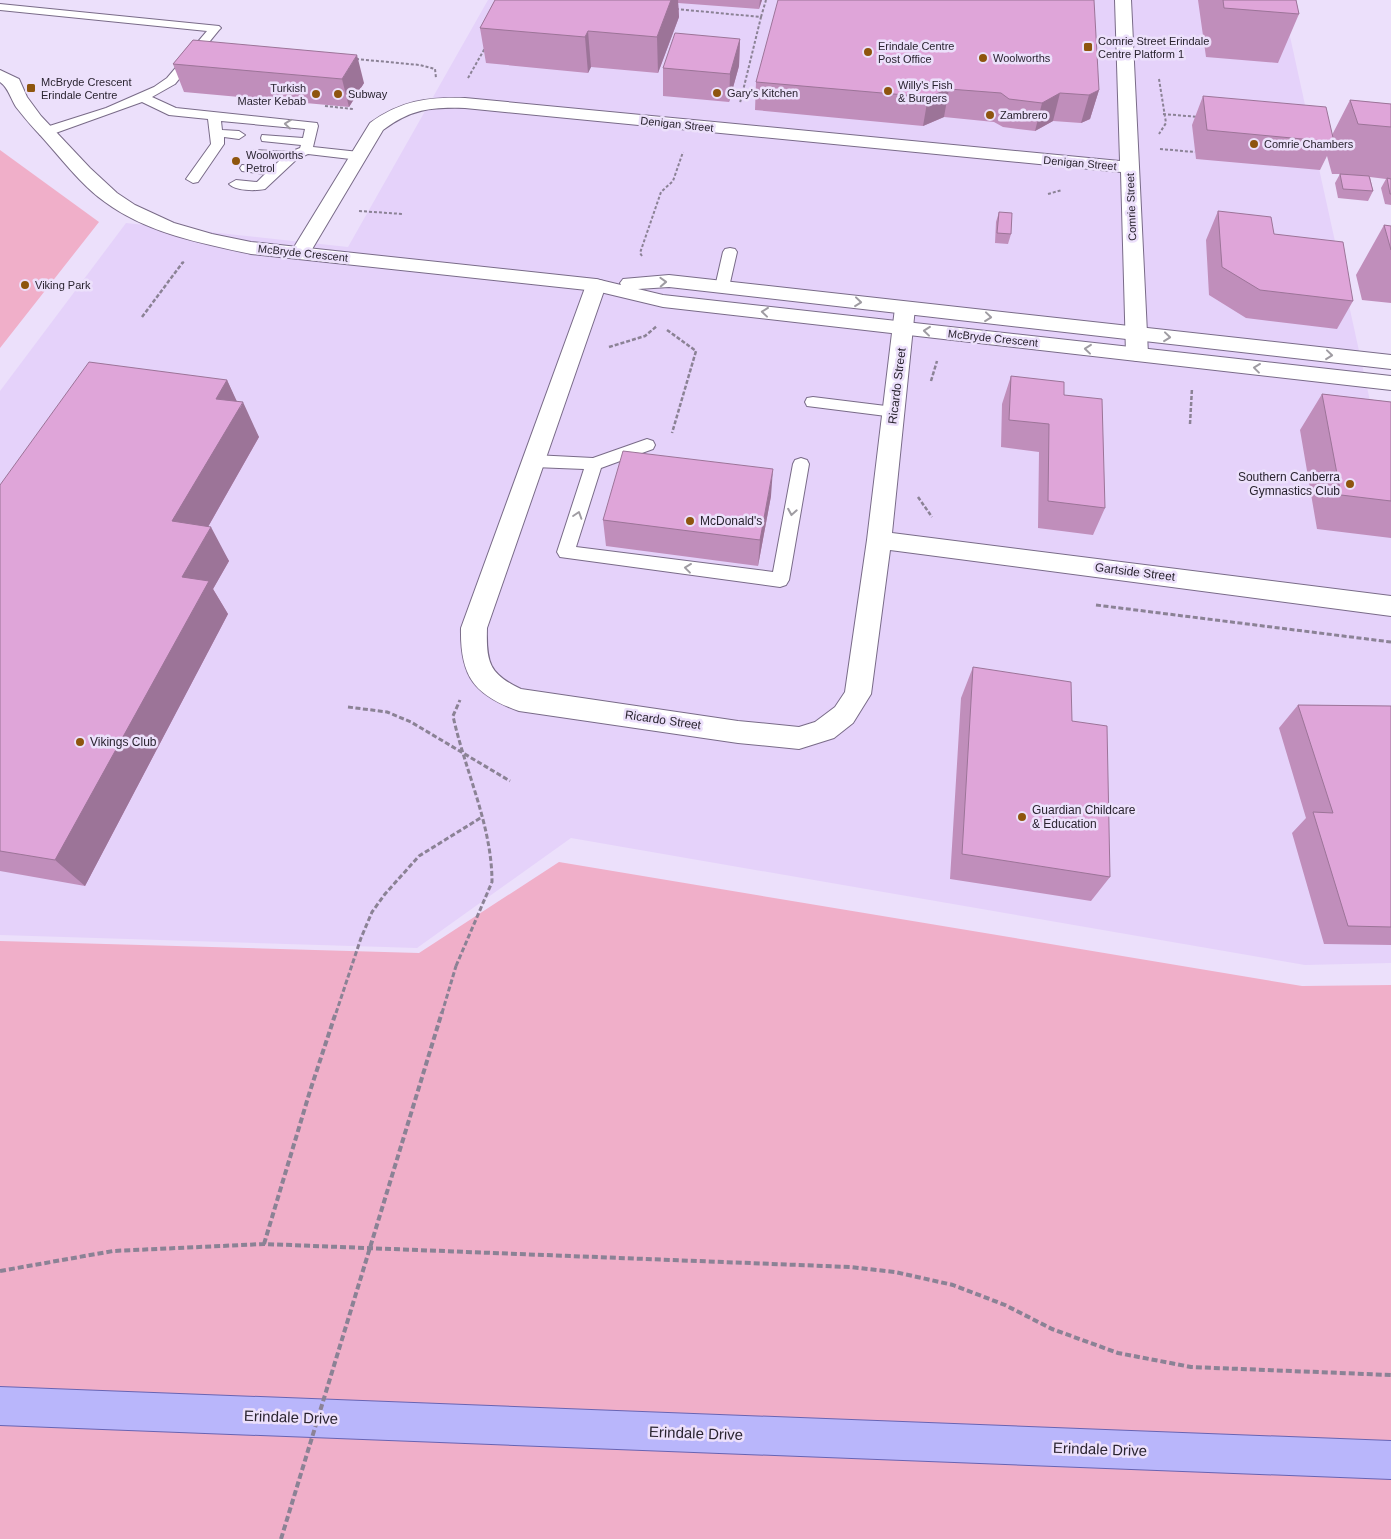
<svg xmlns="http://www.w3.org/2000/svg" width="1391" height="1539" font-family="Arial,sans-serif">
<rect width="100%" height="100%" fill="#ece0fb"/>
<!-- built -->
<path fill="#e5d2fa" d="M488 0H1282L1374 419 1391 421V963L1305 965 571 838 417 948 0 935V391L126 223 348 247Z"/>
<!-- green -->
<path fill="#f0afc9" d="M0 150 99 222 0 348Z
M559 862 1302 986 1391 985V1539H0V941L419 953Z"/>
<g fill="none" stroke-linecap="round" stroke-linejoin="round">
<!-- service casing -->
<g stroke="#796b88" stroke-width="2">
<path id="service" d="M0 4 219 26 221 28 219 30 175 84 152 97 176 108 317 123 318 126 313 147 359 152 366 156 359 160 308 154 297 159 265 189C255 191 236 191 229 184L236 180 257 182 265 174 242 171 240 168 242 165 273 167 281 159 252 156 250 153 252 150 290 152 300 148 301 145 262 141 261 138 262 135 303 138 305 129 221 121 222 130 239 131 245 135 239 139 224 137V144L198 182 193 183 186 179 211 144 208 119 169 115 142 102 50 135H40L39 132 40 129 106 108 154 87 167 78 207 31 0 10Z
M730 248 735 249 737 252 729 287 727 290H717L715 287 723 252 725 249Z
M813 397 894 407 900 408 902 412 900 416 894 417 807 406 805 402 807 398Z
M647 439 653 441 655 445 653 449 601 468 576 547 773 572 793 464 795 460 801 458 807 460 809 464 789 580 786 585 780 587 560 557 557 552 584 469 534 467 528 465 526 461 528 457 534 455 593 458Z"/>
</g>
<!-- minor casing -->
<g stroke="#796b88" stroke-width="2">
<path id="minor" d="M1115 0H1131L1148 354 1144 359 1137 361 1130 359 1126 354 1121 172 465 108C431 107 411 109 383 130L308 256 301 258 294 256 291 252 370 123C400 101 427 97 465 98L1120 161Z
M596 279 603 281 606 285 487 628C486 662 489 674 521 689L738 721 799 727 815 722 835 707 845 692 867 540 895 308 898 303 905 302 912 303 915 308 892 533 1391 596V616L890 550 871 694 853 723 834 738 799 749 738 743 519 711C474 695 460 676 461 628L586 285 589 281Z"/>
</g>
<!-- tertiary casing -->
<g stroke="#796b88" stroke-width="2">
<path id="tertiary" d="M0 70 19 79 27 97 41 116 90 168 117 193 135 205 174 223 212 234 251 242 596 279 621 285 620 283 623 279 669 275 1391 355V369L669 287 638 289 663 295 1391 376V390L663 307 596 291 251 254C200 243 147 233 105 202 80 184 61 158 41 136 32 127 24 117 16 107 11 99 8 87 0 82Z"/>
</g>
<!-- primary casing -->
<g stroke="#6864b3" stroke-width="2">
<path id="primary" d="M0 1387 1391 1441V1479L0 1425Z"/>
</g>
<!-- path-far3 -->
<path stroke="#8b8295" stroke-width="2" stroke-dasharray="3 2" stroke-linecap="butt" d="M676 9 761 17 740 103
M761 17 766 0
M356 59 420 65 435 69 436 78
M468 78 485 48
M1159 79 1166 123 1159 134
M325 106 353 109
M1163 114 1199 117
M1160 149 1195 152
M1048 194 1062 190
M359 211 403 214
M642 256 640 253 661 192 673 181 683 152
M182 264 185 260"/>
<!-- path-far2 -->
<path stroke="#8b8295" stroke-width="2.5" stroke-dasharray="4 2" stroke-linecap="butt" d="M142 317 183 262
M667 330 696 351 672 433
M609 347 645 336 657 326
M931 381 937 361
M1190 424 1192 388
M918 497 932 517"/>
<!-- path-far1 -->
<path stroke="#8b8295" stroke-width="3" stroke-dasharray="5 2.5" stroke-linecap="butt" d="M1096 605 1391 642
M348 707 387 712 411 722 510 781
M456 966 492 882C492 825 465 771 453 716L460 700
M336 1013 361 938 372 912 385 894 419 856 482 817"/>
<!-- path -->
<path stroke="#8b8295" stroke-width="4" stroke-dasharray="6 3" stroke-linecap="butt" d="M264 1244 310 1091 336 1012
M0 1271 113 1251 264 1244 850 1267 895 1272 953 1285 1005 1305 1052 1329 1118 1353 1191 1367 1391 1375"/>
<!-- service -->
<use href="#service" fill="#fff" fill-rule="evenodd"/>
<!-- minor -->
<use href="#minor" fill="#fff" fill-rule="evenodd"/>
<!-- tertiary -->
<use href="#tertiary" fill="#fff" fill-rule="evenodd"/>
<!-- primary -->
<use href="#primary" fill="#b9b6fb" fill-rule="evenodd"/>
<!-- path-bridge-far1 -->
<path stroke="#8b8295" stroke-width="3" stroke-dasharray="5 2.5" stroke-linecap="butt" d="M442 1013 456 966"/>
<!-- path-bridge -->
<path stroke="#8b8295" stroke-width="4" stroke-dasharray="6 3" stroke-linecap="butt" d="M281 1539 442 1012"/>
</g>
<!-- wall -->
<path fill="#c08ebb" d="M495 0H762L759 9 678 3 679 17 658 73 591 67 588 73 486 63 480 28Z
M1198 0H1296L1299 14 1278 63 1206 57Z
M740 39 739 66 729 102 663 96V68Z
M193 40 364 83 349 107 184 92 173 64Z
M756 82 1099 90 1090 119 1081 123 1053 121 1035 131 1003 127 994 122 944 117 923 126 755 110Z
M1203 96 1332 135 1350 100 1391 104V205L1385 204 1381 188 1386 179 1370 177 1373 191 1368 201 1338 198 1335 183 1340 174H1332L1327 156 1320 170 1196 159 1192 125Z
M1218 211 1274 234 1353 301 1337 329 1246 318 1209 295 1206 240Z
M999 212 1011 234 1008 244 995 243 996 222Z
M1384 225 1391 226V303L1362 300 1356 275Z
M1011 376 1064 395 1105 508 1093 535 1038 528 1039 452 1001 447 1002 404Z
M227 380 236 401 259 437 208 527 229 561 213 589 228 614 85 886 0 871V485Z
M1322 394 1391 402V538L1317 529 1300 430Z
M771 496 758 566 606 546 603 520Z
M973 667 1072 721 1110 877 1091 901 950 879 961 698Z
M1298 705 1391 706V945L1324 944 1292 833 1306 818 1279 728Z"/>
<!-- shaded-wall -->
<path fill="#9c7498" d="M671 0H678L679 17 658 73 657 37Z
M760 0H762L759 9Z
M588 31 591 67 588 73 585 37Z
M740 39 739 66 729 102 730 74Z
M357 55 364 83 349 107 342 79Z
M949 89 944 117 923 126 928 97Z
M1099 90 1090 119 1081 123 1089 95Z
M1060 93 1053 121 1035 131 1042 103Z
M227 380 240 408 243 402 259 437 192 555 172 521 216 399Z
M773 469 771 496 758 566 760 540Z
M211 527 229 561 213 589 228 614 85 886 55 860 182 577Z"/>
<!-- building -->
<path fill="#dfa5d9" stroke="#9c7498" d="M495 0H671L657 37 588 31 585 37 480 28Z
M778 0H1094L1099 90 1089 95 1060 93 1042 103 1009 99 1001 93 949 89 928 97 756 82Z
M1223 0H1296L1299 14 1224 8Z
M675 33 740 39 730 74 663 68Z
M193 40 357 55 342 79 173 64Z
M1203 96 1326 107 1334 142 1207 130Z
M1350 100 1391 104V127L1358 124Z
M1340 174 1369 176 1373 191 1343 189Z
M1387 178 1391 179V194H1390Z
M1218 211 1271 217 1274 234 1343 242 1353 301 1260 290 1222 267Z
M999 212 1012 213 1011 234 997 233Z
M1384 225 1391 226V250Z
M89 362 227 380 216 399 243 402 172 521 211 527 182 577 209 581 55 860 0 851V485Z
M1011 376 1064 382V395L1102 399 1105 508 1048 501 1049 424 1009 420Z
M1322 394 1391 402V501L1341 495Z
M623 451 773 469 760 540 603 520Z
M973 667 1071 682 1072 721 1107 726 1110 877 962 854Z
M1298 705 1391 706V927L1348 926 1313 812 1333 813Z"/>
<!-- one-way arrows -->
<defs><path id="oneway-chevron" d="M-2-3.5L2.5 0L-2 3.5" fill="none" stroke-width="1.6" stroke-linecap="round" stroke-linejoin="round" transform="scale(1.25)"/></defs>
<g stroke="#9f9ca2">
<use href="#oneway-chevron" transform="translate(288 124) rotate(-174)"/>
<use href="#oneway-chevron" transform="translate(663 282) rotate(-2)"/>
<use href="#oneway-chevron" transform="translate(858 302) rotate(6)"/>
<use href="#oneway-chevron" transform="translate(765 312) rotate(-174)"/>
<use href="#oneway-chevron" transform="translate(988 317) rotate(6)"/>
<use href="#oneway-chevron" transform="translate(927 331) rotate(-174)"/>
<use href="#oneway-chevron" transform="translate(1167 337) rotate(6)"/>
<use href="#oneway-chevron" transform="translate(1088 349) rotate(-174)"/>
<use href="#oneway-chevron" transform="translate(1329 355) rotate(6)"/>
<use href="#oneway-chevron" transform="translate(1257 368) rotate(-173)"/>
<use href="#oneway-chevron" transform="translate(792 512) rotate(100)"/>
<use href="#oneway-chevron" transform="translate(578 515) rotate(-72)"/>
<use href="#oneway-chevron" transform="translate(688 568) rotate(-173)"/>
</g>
<!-- markers -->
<g fill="#8e550e" stroke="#ece0fb" stroke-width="2">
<rect x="1083" y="42" width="10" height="10" rx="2.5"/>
<circle cx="868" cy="52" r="5"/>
<circle cx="983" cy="58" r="5"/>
<rect x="26" y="83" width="10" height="10" rx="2.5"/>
<circle cx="888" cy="91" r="5"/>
<circle cx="717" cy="93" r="5"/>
<circle cx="316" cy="94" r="5"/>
<circle cx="338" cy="94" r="5"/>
<circle cx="990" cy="115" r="5"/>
<circle cx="1254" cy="144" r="5"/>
<circle cx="236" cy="161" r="5"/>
<circle cx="25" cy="285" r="5"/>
<circle cx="1350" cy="484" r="5"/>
<circle cx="690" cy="521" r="5"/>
<circle cx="80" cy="742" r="5"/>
<circle cx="1022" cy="817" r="5"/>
</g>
<g text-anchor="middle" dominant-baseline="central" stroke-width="5" stroke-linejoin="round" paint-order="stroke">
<!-- far-poi labels -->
<g font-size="11" fill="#2a2430" stroke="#ece0fb" text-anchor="start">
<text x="1098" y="41">Comrie Street Erindale<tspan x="1098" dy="13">Centre Platform 1</tspan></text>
<text x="878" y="46">Erindale Centre<tspan x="878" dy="13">Post Office</tspan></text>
<text x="993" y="58">Woolworths</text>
<text x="41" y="82">McBryde Crescent<tspan x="41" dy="13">Erindale Centre</tspan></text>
<text x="898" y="85">Willy's Fish<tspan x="898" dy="13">&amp; Burgers</tspan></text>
<text x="306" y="88" text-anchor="end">Turkish<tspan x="306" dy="13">Master Kebab</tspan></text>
<text x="727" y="93">Gary's Kitchen</text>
<text x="348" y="94">Subway</text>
<text x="1000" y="115">Zambrero</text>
<text x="1264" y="144">Comrie Chambers</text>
<text x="246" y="155">Woolworths<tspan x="246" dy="13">Petrol</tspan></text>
<text x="35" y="285">Viking Park</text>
</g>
<!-- far-street labels -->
<g font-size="11" fill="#2a2430" stroke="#ece0fb">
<text transform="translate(677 124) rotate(6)">Denigan Street</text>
<text transform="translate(1080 163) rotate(5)">Denigan Street</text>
<text transform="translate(1131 207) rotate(-92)">Comrie Street</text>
<text transform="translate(303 253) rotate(6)">McBryde Crescent</text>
<text transform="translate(993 338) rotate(6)">McBryde Crescent</text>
</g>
<!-- street labels -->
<g font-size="12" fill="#2a2430" stroke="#ece0fb">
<text transform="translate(897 386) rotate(-83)">Ricardo Street</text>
<text transform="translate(1135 572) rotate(7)">Gartside Street</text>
<text transform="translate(663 720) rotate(8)">Ricardo Street</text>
</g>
<!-- poi labels -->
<g font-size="12" fill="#2a2430" stroke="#ece0fb" text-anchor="start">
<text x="1340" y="477" text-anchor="end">Southern Canberra<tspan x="1340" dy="14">Gymnastics Club</tspan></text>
<text x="700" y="521">McDonald's</text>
<text x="90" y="742">Vikings Club</text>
<text x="1032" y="810">Guardian Childcare<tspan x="1032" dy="14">&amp; Education</tspan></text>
</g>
<!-- near-street labels -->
<g font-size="15" fill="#2a2430" stroke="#ece0fb">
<text transform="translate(291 1417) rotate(2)">Erindale Drive</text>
<text transform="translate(696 1433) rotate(2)">Erindale Drive</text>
<text transform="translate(1100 1449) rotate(2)">Erindale Drive</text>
</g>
</g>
</svg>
